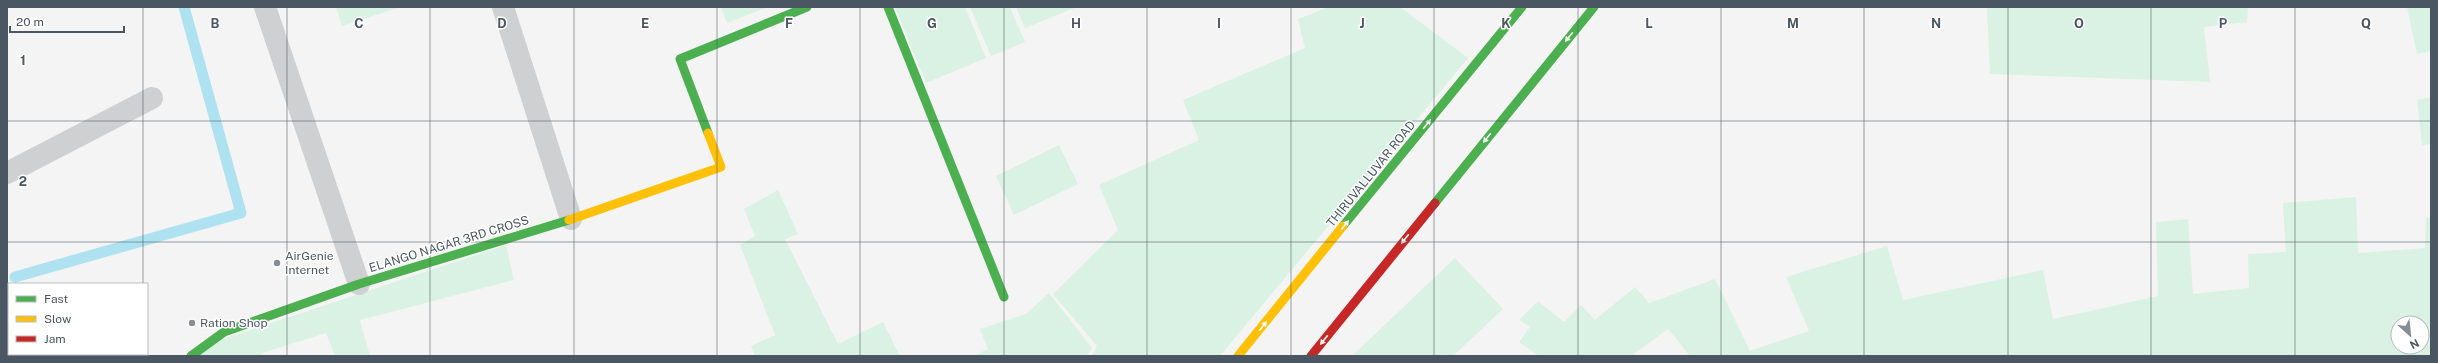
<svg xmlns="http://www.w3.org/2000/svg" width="2438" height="363" font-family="'Public Sans',sans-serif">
<rect width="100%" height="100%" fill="#f4f4f4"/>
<!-- green -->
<path fill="#d9f2e3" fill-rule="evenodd" d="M336 7H400L342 26Z
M721 7H768L727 23Z
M895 7H965L986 58 926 83Z
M970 7H1010L1025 42 991 56Z
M1016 7H1077L1025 28Z
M1329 7H1400L1468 58 1220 356H1092L1097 346 1053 294 1118 230 1099 185 1199 140 1183 100 1305 48 1298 19Z
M1987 7H2248L2247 22 2204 27 2210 82 1990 74Z
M2407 7H2431V51L2417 54Z
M2431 97V144L2422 145 2417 100Z
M1059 145 1078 184 1014 215 996 176Z
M778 190 798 234 785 239 838 344 883 322 900 356H755L751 346 775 335 740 245 755 236 744 209Z
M2356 197 2358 253 2425 248 2426 218 2431 217V356H1690L1668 329 1631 356H1539L1519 342 1530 327 1519 320 1538 301 1564 322 1581 305 1595 320 1635 287 1649 303 1715 279 1750 351 1809 331 1786 277 1887 246 1903 300 2043 270 2053 319 2158 296 2156 222 2188 219 2193 294 2249 288 2248 254 2286 252 2283 203ZM2398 323H2422V347H2398Z
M506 245 514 280 360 320 370 356H335L326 333 265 352 260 356H198L220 340Z
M1455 258 1503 309 1453 356H1352Z
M1049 293 1092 348 1087 356H974L988 349 980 329 1026 314Z"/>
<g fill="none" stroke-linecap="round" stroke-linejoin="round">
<!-- stream -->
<path stroke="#aee2f0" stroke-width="11" d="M15 277 241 213 184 7"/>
<!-- street -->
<path stroke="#ced0d2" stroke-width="22" d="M265 7 359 284
M503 7 571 219
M7 173 152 98
M7 326 9 330
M21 354 22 356"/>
<!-- fast -->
<path stroke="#4caf50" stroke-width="9" d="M888 7 1004 297
M708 133 680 59 807 7
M1435 203 1594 7
M1343 226 1522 7
M191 356 224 332 359 284 569 220"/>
<!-- slow -->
<path stroke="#ffc107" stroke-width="9" d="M569 220 721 167 708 133
M1238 356 1343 226"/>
<!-- jam -->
<path stroke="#c62828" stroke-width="9" d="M1311 356 1435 203"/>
</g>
<!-- one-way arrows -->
<defs><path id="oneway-solid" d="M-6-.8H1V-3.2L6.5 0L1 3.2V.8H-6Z"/></defs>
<g fill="#f6fbf6">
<use href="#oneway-solid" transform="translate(1569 37) rotate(129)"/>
<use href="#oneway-solid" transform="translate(1427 124) rotate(-51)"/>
<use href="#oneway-solid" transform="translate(1487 138) rotate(129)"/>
<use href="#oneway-solid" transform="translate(1345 225) rotate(-51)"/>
<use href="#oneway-solid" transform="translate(1405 239) rotate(129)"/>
<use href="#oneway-solid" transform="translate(1263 326) rotate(-51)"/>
<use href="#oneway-solid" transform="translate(1324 340) rotate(129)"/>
</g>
<!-- grid -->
<path fill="none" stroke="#4a5661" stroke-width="1" stroke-opacity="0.55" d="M143 7V284M287 7V356M430 7V356M574 7V356M717 7V356M860 7V356M1004 7V356M1147 7V356M1291 7V356M1434 7V356M1578 7V356M1721 7V356M1864 7V356M2008 7V356M2151 7V356M2295 7V356M7 121H2431M7 242H2431M143 354V356"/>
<!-- markers -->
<g fill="#868d94" stroke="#fff" stroke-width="1.5">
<circle cx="277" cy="263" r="4"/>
<circle cx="192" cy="323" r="4"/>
</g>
<g text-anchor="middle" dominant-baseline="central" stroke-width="3" stroke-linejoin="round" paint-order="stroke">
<!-- street labels -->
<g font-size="12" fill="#4a5661" stroke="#fff">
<text transform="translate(1371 174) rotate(-51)">THIRUVALLUVAR ROAD</text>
<text transform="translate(449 244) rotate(-17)">ELANGO NAGAR 3RD CROSS</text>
</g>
<!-- poi labels -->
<g font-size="12" fill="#4a5661" stroke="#fff" text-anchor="start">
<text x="285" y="256">AirGenie<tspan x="285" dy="14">Internet</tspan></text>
<text x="200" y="323">Ration Shop</text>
</g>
</g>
<g font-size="13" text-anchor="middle" font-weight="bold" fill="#4a5661" stroke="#fff" stroke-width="3" stroke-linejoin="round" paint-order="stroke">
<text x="215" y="28">B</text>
<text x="359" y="28">C</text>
<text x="502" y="28">D</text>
<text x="645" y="28">E</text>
<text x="789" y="28">F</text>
<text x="932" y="28">G</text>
<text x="1076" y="28">H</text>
<text x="1219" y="28">I</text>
<text x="1362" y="28">J</text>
<text x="1506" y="28">K</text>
<text x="1649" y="28">L</text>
<text x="1793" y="28">M</text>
<text x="1936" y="28">N</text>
<text x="2079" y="28">O</text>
<text x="2223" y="28">P</text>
<text x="2366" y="28">Q</text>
<text x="23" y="65">1</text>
<text x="23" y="186">2</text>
</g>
<!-- border -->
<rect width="2438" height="363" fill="none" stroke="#4a5661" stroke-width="16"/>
<!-- legend -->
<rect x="8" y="283" width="140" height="72" fill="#ffffff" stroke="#b7bbc0"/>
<rect x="16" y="296" width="20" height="6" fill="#4caf50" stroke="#b7bbc0"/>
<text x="44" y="303" font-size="12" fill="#4a5661">Fast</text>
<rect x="16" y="316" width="20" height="6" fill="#ffc107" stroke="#b7bbc0"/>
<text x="44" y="323" font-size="12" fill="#4a5661">Slow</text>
<rect x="16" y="336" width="20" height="6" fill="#c62828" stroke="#b7bbc0"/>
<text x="44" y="343" font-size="12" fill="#4a5661">Jam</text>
<!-- north arrow -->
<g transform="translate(2410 335) rotate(153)"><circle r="19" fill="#ffffff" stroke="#b7bbc0"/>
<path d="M0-3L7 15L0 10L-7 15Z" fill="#868d94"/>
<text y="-6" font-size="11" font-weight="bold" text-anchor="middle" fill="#4a5661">N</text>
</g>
<!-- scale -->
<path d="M10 26v6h114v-6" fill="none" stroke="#4a5661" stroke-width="2"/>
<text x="16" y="26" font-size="12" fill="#4a5661" stroke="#ffffff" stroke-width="3" paint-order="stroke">20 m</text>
</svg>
